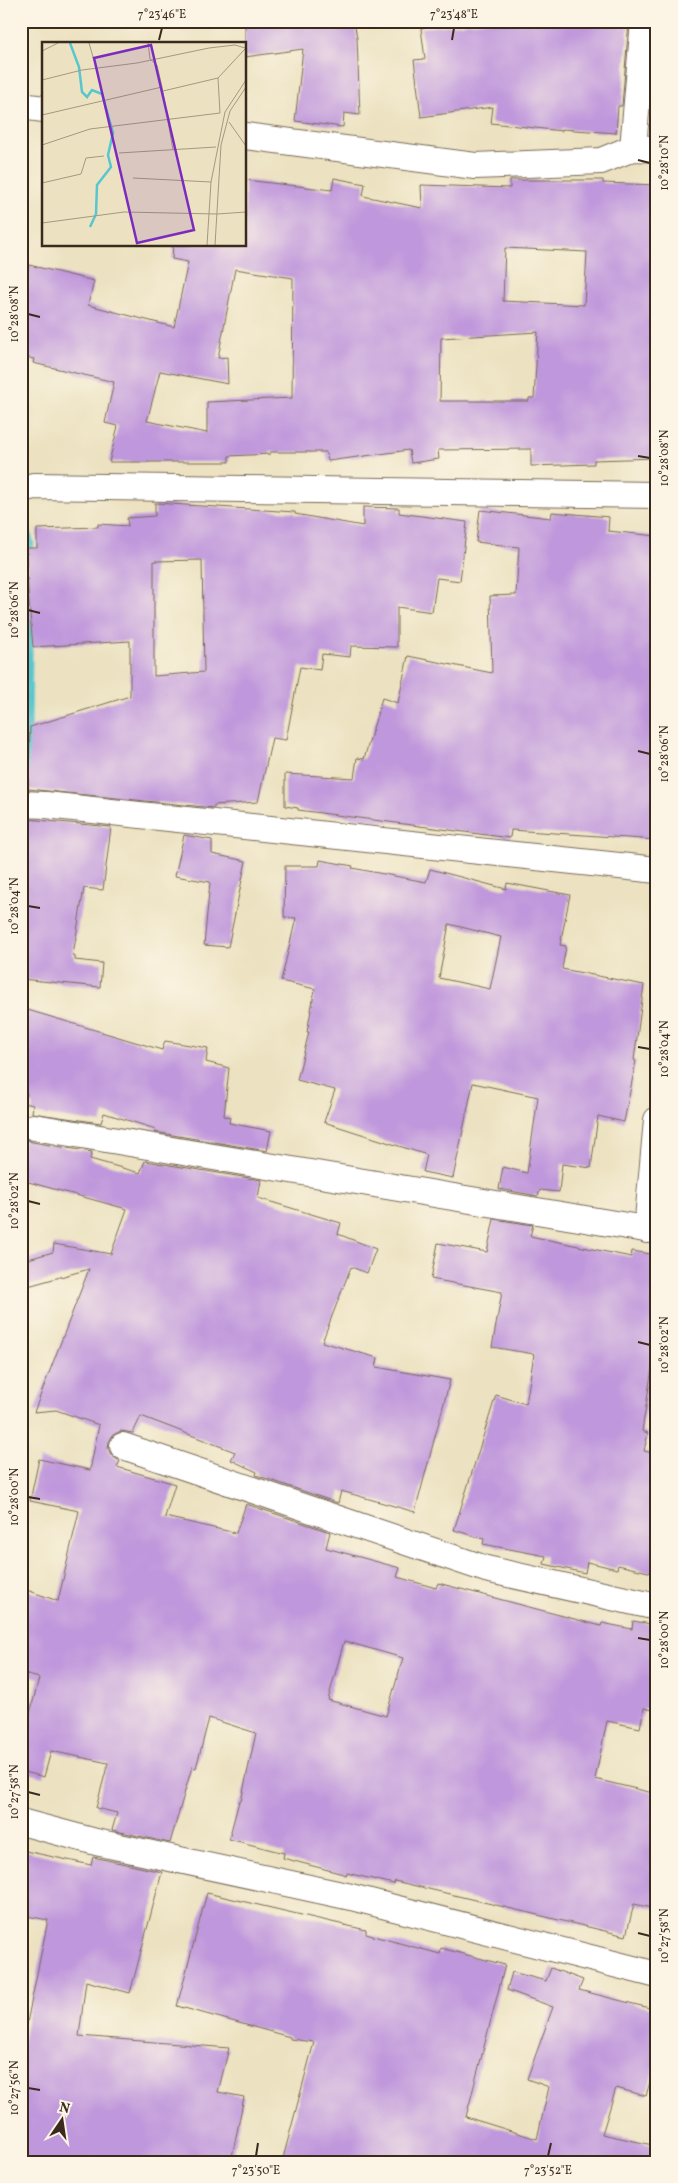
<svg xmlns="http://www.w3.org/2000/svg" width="678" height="2183" font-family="Vollkorn,serif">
<rect width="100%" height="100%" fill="#fcf5e5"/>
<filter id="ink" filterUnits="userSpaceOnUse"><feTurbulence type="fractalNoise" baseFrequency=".02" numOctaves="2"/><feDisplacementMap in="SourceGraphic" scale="10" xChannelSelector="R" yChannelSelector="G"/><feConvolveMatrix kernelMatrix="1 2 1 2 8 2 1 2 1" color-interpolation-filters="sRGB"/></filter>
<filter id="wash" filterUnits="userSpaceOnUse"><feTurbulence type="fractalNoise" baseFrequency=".0096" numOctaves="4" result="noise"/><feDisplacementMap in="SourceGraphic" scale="20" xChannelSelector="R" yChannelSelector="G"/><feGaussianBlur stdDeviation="1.12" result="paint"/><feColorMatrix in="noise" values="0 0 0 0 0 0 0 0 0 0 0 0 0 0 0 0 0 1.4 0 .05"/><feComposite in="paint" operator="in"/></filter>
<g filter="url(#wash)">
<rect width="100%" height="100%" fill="#ece2c1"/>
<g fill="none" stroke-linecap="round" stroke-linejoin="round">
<!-- stream -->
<path stroke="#58c6ce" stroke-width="9" d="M21 514 30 544 29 560
M21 842 27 732 29 588"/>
</g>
<g id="blocks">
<!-- building -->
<path fill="#bf97dc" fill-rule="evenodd" d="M245 21H354L357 38 360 115 344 113 343 127 295 121 303 49 245 57Z
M489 21H629L622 106H618L616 133 562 129V131L491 123 493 107 421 117 414 60 425 59 421 28Z
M657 48V112L651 111Z
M334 178 365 184 363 196 422 208 421 185 510 188V180H603V183L657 185V458L594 460V464L531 466V449L438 450 439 459 411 463 409 450 328 461 326 452H270V454L229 456V462H109L118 426 105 423 114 382 33 363 34 359 21 356V298L29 265 94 281 88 305 174 327 188 262 172 259 173 245H245V180L332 190ZM505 248 587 252 584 305 503 301ZM235 269 293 278 292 398 207 402V433L147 421 160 371 228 384 227 357 218 358ZM538 332 534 398H529V401H440L441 338Z
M155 503 295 512V514L363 526V507L399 508V513L467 522 460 581 437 578 432 612 397 607V647L351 646 350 657 322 654 320 670 300 667 286 740 272 738 258 802 214 805V808L28 789 30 727 130 696V641L33 647 28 591 27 548H37V529L98 527V524L128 526 127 518 155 516ZM202 560 204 672 154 676V561Z
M480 510 551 518 552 512 609 517 608 531 657 536V840L511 830 510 838 298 810V808L285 806V774L354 778 357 758 364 759 382 698 398 703 408 656 492 673 490 596 516 595 519 547 476 542Z
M27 819 111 827 103 890 84 888 73 955 75 956V960L102 963 100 987 21 979V834L26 835Z
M184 835 212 840V854L246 861 228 947 204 945 210 882 175 876Z
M320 860 353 866 352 868 426 882 430 869 506 889 507 883 570 895 560 945 566 946 562 969 644 985 634 1060 636 1061 624 1122 598 1116 591 1168 562 1164 559 1192 540 1190 538 1196 499 1189 503 1167 527 1173 538 1097 473 1083 453 1178 423 1172 427 1155 324 1122 335 1090 297 1080 309 1032H307L315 989 281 981 296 918 284 917 285 866H319ZM449 924 501 937 490 989 439 978Z
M21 1008 162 1050 165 1041 208 1048 206 1062 229 1068 224 1116 230 1117 229 1123 271 1131 267 1151 155 1132 156 1129 104 1113 101 1123 32 1113 33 1105 24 1103 27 1093 21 1091Z
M25 1139 32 1142 92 1152 90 1159 140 1173 145 1161 261 1180 258 1198 341 1223 338 1234 376 1249 367 1273 351 1267 322 1342 378 1358 376 1367 450 1380 415 1512 341 1491 338 1503 256 1475 257 1472 231 1460 235 1452 141 1416 133 1433 121 1431 113 1435 109 1442 108 1449 112 1456 120 1461 117 1467 175 1484 165 1517 236 1533 246 1504 330 1532 326 1548 400 1568 397 1577 436 1588 438 1583 601 1626 602 1623 632 1629 633 1621 657 1625V1711L644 1708 640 1728 607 1721 595 1779 657 1794V1909L634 1904 626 1936 395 1881 394 1884 347 1873V1875L283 1858 284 1853 229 1839 239 1801H241L256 1733 209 1718 196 1768 192 1767 170 1843 112 1830 117 1813 96 1808 108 1763 51 1751 44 1777 21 1771V1749L39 1678 21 1673V1588L58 1601 79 1511 30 1501 39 1459 90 1470 99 1425 56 1410 34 1412 89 1269 21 1288V1261L53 1252 54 1244 111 1254 127 1209 21 1180V1154ZM344 1641 403 1658 386 1716 328 1700Z
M494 1219 533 1225 530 1236 631 1257 632 1251 657 1255V1337L642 1431 648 1433 644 1451 657 1454V1574L618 1565 617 1569 587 1562 585 1573 544 1564 546 1556 483 1544 484 1539 454 1530 496 1395 526 1404 534 1354 492 1347 502 1292 431 1279 438 1243 487 1252Z
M21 1850 91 1865 93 1857 162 1872 130 1993 86 1981 79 2036 229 2048 218 2092 244 2097 231 2162H21L23 2110H21V2052L48 1920 21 1915Z
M207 1893 366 1930V1934L440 1954 441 1948 505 1965 466 2117 537 2139 549 2087 527 2079 553 2007 507 1990 512 1972 546 1981 551 1968 583 1980 579 1990 657 2010V2057L646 2096 616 2088 602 2134 657 2146V2162H282L314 2042 290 2039V2037L177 2006Z"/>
</g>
</g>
<g filter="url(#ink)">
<use href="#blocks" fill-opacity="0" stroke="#796a57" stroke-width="1"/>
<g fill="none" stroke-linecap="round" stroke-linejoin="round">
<!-- minor casing -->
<g stroke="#796a57" stroke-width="28">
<path id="minor" d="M21 106 44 109
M245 136 475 166 601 161 633 148 657 149
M633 148 644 21
M21 489 34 486 657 495
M21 804 46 805 657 870
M34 1127 657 1231
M647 1230 657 1120
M123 1446 486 1569 657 1607
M21 1822 96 1842 351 1897 657 1975"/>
</g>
<!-- minor -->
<use href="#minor" stroke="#fff" stroke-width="26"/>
</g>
</g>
<!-- ticks -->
<path fill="none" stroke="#3b2a1e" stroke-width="2" d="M159 40 162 28M452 40 454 28M638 160 650 163M28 314 40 317M638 456 650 458M28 610 40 613M638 751 650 754M28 906 40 908M638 1047 650 1049M28 1201 40 1204M638 1342 650 1345M28 1497 40 1499M638 1638 650 1640M28 1792 40 1795M638 1933 650 1936M28 2088 40 2090M256 2156 258 2143M548 2156 551 2143"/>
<!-- overview -->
<g transform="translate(42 42)">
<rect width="204" height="204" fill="#ece2c1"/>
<path fill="none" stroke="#58c6ce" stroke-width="2.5" d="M28 1 37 25 40 50 45 55 50 48 60 52 71 91 66 113 69 125 55 143 54 172 48 185"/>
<path fill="none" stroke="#a59880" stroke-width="1" d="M47 1 54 25M106 1 108 17 115 23 120 45 131 108M0 9 16 1M0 38 40 28 95 21 167 6 193 3 203 6M121 49 176 36M183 70 204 38M178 71 176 36 203 7M0 73 120 45M187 80 204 104M0 103 48 87 178 71M77 111 174 105M91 136 169 140M0 141 39 132 44 116 62 114M0 181 82 170 175 172 204 170M165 203 169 140 183 70M173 203 179 103 188 69 204 45"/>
<path fill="#7b2cbf" fill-opacity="0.15" stroke="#7b2cbf" stroke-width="2.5" d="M109 3 152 188 95 201 52 16Z"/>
<rect width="204" height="204" fill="none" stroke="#3b2a1e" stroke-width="2.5"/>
</g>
<!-- margin -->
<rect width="678" height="2183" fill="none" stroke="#fcf5e5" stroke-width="55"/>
<!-- north arrow -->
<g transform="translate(62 2120) rotate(13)" stroke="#fcf5e5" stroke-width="4" paint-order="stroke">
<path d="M0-4L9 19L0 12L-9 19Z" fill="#3b2a1e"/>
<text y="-8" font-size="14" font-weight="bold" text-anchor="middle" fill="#3b2a1e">N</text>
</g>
<rect x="28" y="28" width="622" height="2128" fill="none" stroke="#3b2a1e" stroke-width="2"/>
<g font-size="12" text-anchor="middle" fill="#3b2a1e">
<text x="162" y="18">7°23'46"E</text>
<text x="454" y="18">7°23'48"E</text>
<text transform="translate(664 163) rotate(-90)" y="4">10°28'10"N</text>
<text transform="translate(14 314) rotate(-90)" y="4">10°28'08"N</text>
<text transform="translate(664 458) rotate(-90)" y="4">10°28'08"N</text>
<text transform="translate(14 610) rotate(-90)" y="4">10°28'06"N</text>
<text transform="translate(664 754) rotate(-90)" y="4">10°28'06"N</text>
<text transform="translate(14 906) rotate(-90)" y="4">10°28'04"N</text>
<text transform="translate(664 1049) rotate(-90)" y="4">10°28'04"N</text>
<text transform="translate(14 1201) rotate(-90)" y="4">10°28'02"N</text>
<text transform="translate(664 1345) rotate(-90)" y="4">10°28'02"N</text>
<text transform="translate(14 1497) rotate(-90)" y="4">10°28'00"N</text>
<text transform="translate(664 1640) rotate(-90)" y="4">10°28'00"N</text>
<text transform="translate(14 1792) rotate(-90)" y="4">10°27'58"N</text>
<text transform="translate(664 1936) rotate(-90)" y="4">10°27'58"N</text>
<text transform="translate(14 2088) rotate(-90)" y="4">10°27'56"N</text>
<text x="256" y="2174">7°23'50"E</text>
<text x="548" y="2174">7°23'52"E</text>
</g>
</svg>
